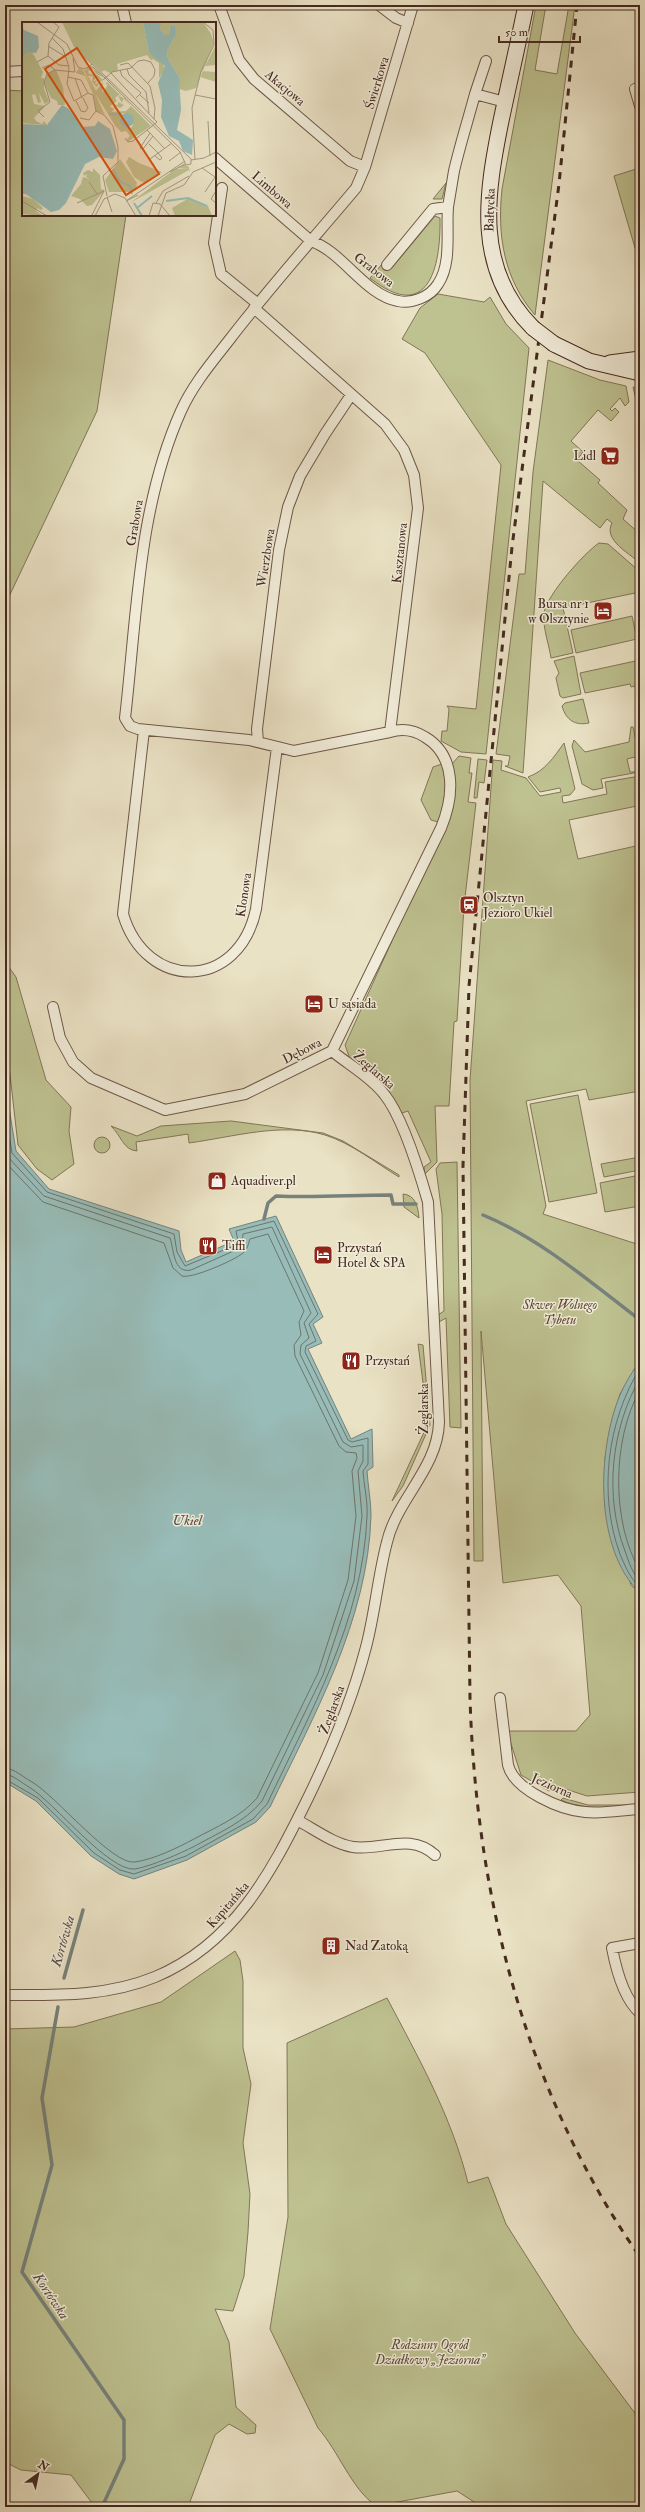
<svg xmlns="http://www.w3.org/2000/svg" width="645" height="2512" font-family="'IM FELL Double Pica',serif">
<rect width="100%" height="100%" fill="#eae2c5"/>
<filter id="stains"><feTurbulence type="fractalNoise" baseFrequency=".005" numOctaves="4"/><feColorMatrix values="0 0 0 0 .2 0 0 0 0 .09 0 0 0 0 .02 0 0 0 .5 -.17"/></filter>
<radialGradient id="worn" r=".72"><stop offset=".6" stop-color="#630" stop-opacity="0"/><stop offset="1" stop-color="#630" stop-opacity=".3"/></radialGradient>
<!-- green -->
<path fill="#bec190" stroke="#827658" d="M536 5H546L535 70 557 74 569 5H575L535 315C504 279 497 236 502 189Z
M5 90 23 91V215H126L97 411 5 605Z
M636 169 640 171V265L614 176Z
M446 183 442 199H433Z
M435 216 440 218C441 268 428 324 370 278L383 263 391 269Z
M438 294 484 302 490 297 506 324 529 348 486 754 461 752 441 741 442 731H447L449 709 447 706 476 709 501 465 425 353 402 339 420 308Z
M548 360 600 380 626 386 629 402 625 406 620 398 610 409 612 411 615 408 619 412 611 421 598 410 571 441 583 452 577 460 600 480 598 483 627 510 623 519 640 534V563C629 553 603 540 612 523L607 519 600 528 543 481 523 773 505 766H508L510 756 496 754 519 574H525L533 472Z
M633 387 640 388V404L636 400Z
M599 543 608 544 639 571 640 592 563 608 573 653 551 658C549 644 542 626 544 612 548 594 583 554 599 543Z
M632 616 637 639 576 653 571 630Z
M574 656 581 694 563 698 560 696 556 678 559 673 554 661Z
M640 660V685L631 687 630 684 585 693 580 673Z
M583 699 589 723C575 726 566 720 562 706L565 703Z
M631 727H633L639 756 627 759 630 772H639L601 779 603 788 593 790 582 784 572 746 574 740 585 752 629 742Z
M564 743 575 789 570 795 562 796 563 803 607 794 605 782 640 776V796L635 797 637 806 569 820 578 859 640 845V1091L589 1100 586 1089 526 1101 546 1206 543 1214 640 1245V1360L620 1394 612 1420 605 1458 604 1481 605 1507 631 1585 640 1593V1792L587 1796 556 1786 549 1791 521 1775 507 1731H576L590 1715 581 1606 558 1575 503 1583 481 1331 483 1561H474L470 1080 493 760 502 761 501 770 526 778 540 796 561 792 560 788 540 792 528 777C545 771 554 757 564 743Z
M459 756 471 758 469 773H472L468 802 476 803 464 906 457 1021 454 1022 449 1106H435L437 1162 425 1174 424 1167 431 1162 408 1111 402 1113 399 1111 350 1059 345 1045 450 812 451 765Z
M478 759 487 760 484 783 479 782 477 798H474Z
M442 764C448 788 447 798 438 822L431 820 421 800 433 767Z
M8 966 16 977 46 1080 71 1107 69 1131 74 1164 52 1180 37 1169 18 1145 5 1031V969Z
M578 1095 597 1193 549 1202 530 1104Z
M231 1121 323 1133 343 1141 399 1175V1177C376 1163 351 1143 325 1135 282 1122 233 1137 189 1143L188 1134 136 1142 137 1151C123 1150 121 1135 111 1126L137 1136 161 1126Z
M94 1145a8 8 0 1 1 16 0a8 8 0 1 1-16 0Z
M640 1157V1170L604 1177 601 1164Z
M457 1162 461 1428 450 1427 446 1318 439 1322 438 1315 444 1311 442 1214 436 1169 440 1163Z
M640 1175V1206L605 1212 600 1183Z
M403 1194C415 1195 418 1206 419 1218L404 1207Z
M418 1344 423 1345 430 1425 403 1486 392 1501 426 1428 425 1398Z
M563 1798 588 1805H631C607 1808 583 1810 561 1800Z
M235 1951 240 1960 243 1981V2048L251 2084 243 2143 250 2194 248 2232 244 2276 233 2311 215 2309 229 2342 236 2407 256 2425 255 2433 247 2434 229 2424 215 2435 188 2507H121L110 2502 105 2507H95L71 2475 21 2470 5 2462V2029L74 2027 161 2002Z
M387 1998C418 2057 452 2117 468 2183L488 2177 506 2224 575 2333 640 2420V2507H482L457 2491 376 2506C351 2488 339 2452 318 2428L270 2329 288 2217 287 2043Z"/>
<!-- water -->
<path fill="#98bdb9" stroke="#77827c" d="M5 1083 16 1151 49 1189 179 1231 181 1250 186 1262 234 1241 229 1229 276 1216 323 1317 313 1324 322 1343 308 1349 351 1439 372 1429 373 1467 367 1471C368 1486 371 1501 371 1516 368 1620 314 1715 270 1807L256 1822 187 1860 134 1879 119 1874 91 1856 36 1801 5 1782Z
M640 1360V1593C594 1549 597 1450 620 1395 625 1383 633 1371 640 1360Z"/>
<g fill="none" stroke-linecap="round" stroke-linejoin="round">
<!-- shore -->
<path stroke="#6e746c" stroke-width="1" d="M5 1109 12 1153 47 1192 174 1234 177 1252 185 1266 236 1245 238 1241 236 1231 274 1221 318 1314 309 1324 316 1341 306 1346 305 1352 348 1440 352 1442 368 1438V1464L363 1471C364 1486 368 1502 367 1516 363 1620 310 1713 267 1804L253 1819 186 1856 134 1874 120 1870 94 1853 38 1798 5 1779
M5 1141 8 1157 44 1196 170 1238C174 1249 173 1274 191 1270L238 1249 242 1244 243 1234 272 1227 311 1313 304 1323 309 1338 301 1345 300 1354 343 1442 351 1447 363 1445V1461L358 1471 362 1516 354 1581 323 1675 262 1801C245 1822 218 1833 195 1846 179 1854 152 1866 135 1869 109 1872 54 1802 29 1787 22 1783 13 1775 5 1774
M5 1162 43 1202 164 1243 173 1268 182 1276C192 1279 235 1260 243 1253 248 1249 248 1244 250 1239L268 1234 304 1311 299 1322 301 1335 294 1345 295 1356 339 1446 346 1452 356 1453 357 1458 352 1471 356 1516 348 1580 318 1673 257 1798C241 1817 216 1827 194 1839 177 1848 155 1859 135 1862 113 1866 55 1795 32 1782 23 1777 15 1769 5 1768
M640 1368C607 1422 598 1494 620 1554 625 1566 630 1578 640 1588
M640 1378C611 1429 604 1496 625 1551 629 1562 632 1573 640 1581
M640 1390C612 1439 611 1522 640 1571"/>
<!-- stream -->
<path stroke="#77827c" stroke-width="3.5" d="M483 1215C541 1239 590 1282 640 1320
M264 1219 268 1203 276 1196C314 1198 352 1195 391 1195L393 1204H416
M64 1978 83 1910
M58 2007 42 2098 52 2165 22 2272 124 2420V2459L102 2507"/>
<!-- minor casing -->
<g stroke="#6e5849" stroke-width="12">
<path id="minor" d="M122 5 126 23
M219 5 239 60 254 79 350 161 365 167
M379 5 396 18 408 23
M5 72 23 71
M640 87 635 89 640 106
M475 94 486 61
M215 158 311 241C343 252 365 295 398 301 412 304 430 297 438 284 452 263 446 232 448 207 450 195 452 183 454 171 460 145 468 120 475 94L505 102
M222 188 214 243 221 274 258 304
M387 265 433 209 448 207
M254 308 385 424 404 450 414 475 418 508 390 732 294 751 249 740 138 729 130 726 125 718C137 615 138 507 181 411 193 384 213 361 230 339 270 287 314 238 356 188L365 167 413 5
M144 730 123 914C146 992 239 991 256 909L277 747
M258 742 257 729 279 550 288 507 300 476 325 434 351 395
M53 1007 60 1038 73 1062 91 1078 165 1110 245 1094 332 1051 441 828C454 797 457 756 425 737 414 730 403 728 390 732
M500 1698 508 1765C514 1790 561 1810 585 1812 603 1814 622 1810 640 1809
M297 1820C314 1829 334 1844 353 1847 382 1851 410 1832 435 1855
M640 1943 612 1948C616 1969 623 1998 640 2013
M5 1995C56 1995 106 1997 155 1977 234 1944 271 1873 307 1800 331 1751 352 1701 366 1647 375 1613 378 1576 387 1542 397 1499 438 1468 439 1422L428 1202C420 1174 402 1116 384 1094 371 1077 349 1065 332 1051"/>
</g>
<!-- secondary casing -->
<g stroke="#452a20" stroke-width="17">
<path id="secondary" d="M526 5C518 44 509 83 501 121 486 195 474 269 533 328
M554 344 589 361 640 373
M610 363 640 359"/>
</g>
<!-- minor -->
<use href="#minor" stroke="#f1ecd9" stroke-width="10"/>
<!-- secondary -->
<use href="#secondary" stroke="#f1ecd9" stroke-width="15"/>
<!-- rail -->
<path stroke="#452a20" stroke-width="3" stroke-dasharray="7 7" stroke-linecap="butt" d="M577 5 559 184 512 547 469 986 463 1166 470 1698C476 1895 525 2093 640 2257"/>
<!-- secondary-bridge casing -->
<g stroke="#452a20" stroke-width="17" stroke-linecap="butt">
<path id="secondary-bridge" d="M533 328 554 344"/>
</g>
<!-- secondary-bridge -->
<use href="#secondary-bridge" stroke="#f1ecd9" stroke-width="15"/>
</g>
<!-- icons -->
<defs>
<g id="supermarket-square" transform="scale(1)"><rect x="-9" y="-9" width="18" height="18" rx="4" fill="#8f2418" stroke="#f1ecd9"/><path d="M-6-5.5h2.5l.6 2H6L4.5 2H-2.5L-4.4-4H-6ZM-1.5 3.2a1.3 1.3 0 1 0 .1 0ZM3 3.2a1.3 1.3 0 1 0 .1 0Z" fill="#fff"/></g>
<g id="hotel-square" transform="scale(1)"><rect x="-9" y="-9" width="18" height="18" rx="4" fill="#8f2418" stroke="#f1ecd9"/><path d="M-6-4.5h1.5V1H6V5H4.5V3h-9V5H-6ZM-4 0a1.8 1.8 0 1 1 3.6 0ZM.5 0V-2.5h3Q6-2.5 6 0Z" fill="#fff"/></g>
<g id="station-square" transform="scale(1)"><rect x="-9" y="-9" width="18" height="18" rx="4" fill="#8f2418" stroke="#f1ecd9"/><path d="M-3-6H3Q5-6 5-4V2Q5 4 3 4L4.5 6H3L1.5 4h-3L-3 6H-4.5L-3 4Q-5 4-5 2V-4Q-5-6-3-6ZM-3.5-4v3h7v-3ZM-3.5 1v1.5H-2V1ZM2 1v1.5H3.5V1Z" fill="#fff"/></g>
<g id="shop-square" transform="scale(1)"><rect x="-9" y="-9" width="18" height="18" rx="4" fill="#8f2418" stroke="#f1ecd9"/><path d="M-5-2.5h2.3a2.7 3.5 0 0 1 5.4 0H5L5.5 6h-11ZM-1.5-2.5h3a1.5 2.3 0 0 0-3 0Z" fill="#fff"/></g>
<g id="restaurant-square" transform="scale(1)"><rect x="-9" y="-9" width="18" height="18" rx="4" fill="#8f2418" stroke="#f1ecd9"/><path d="M-5-6h1v4h1v-4h1v4h1v-4h1v5L-1.5 .5V6h-2V.5L-5-1ZM5-6V6H3V1.5H1.5Q1.5-4 5-6Z" fill="#fff"/></g>
<g id="building-square" transform="scale(1)"><rect x="-9" y="-9" width="18" height="18" rx="4" fill="#8f2418" stroke="#f1ecd9"/><path d="M-4-6H4V6H1V3H-1V6H-4ZM-2.5-4.3h1.7v1.8h-1.7ZM.8-4.3h1.7v1.8H.8ZM-2.5-1h1.7V.8h-1.7ZM.8-1h1.7V.8H.8Z" fill="#fff"/></g>
</defs>
<g fill-rule="evenodd">
<use href="#supermarket-square" x="610" y="456"/>
<use href="#hotel-square" x="603" y="611"/>
<use href="#station-square" x="469" y="905"/>
<use href="#hotel-square" x="314" y="1004"/>
<use href="#shop-square" x="217" y="1181"/>
<use href="#restaurant-square" x="208" y="1246"/>
<use href="#hotel-square" x="323" y="1255"/>
<use href="#restaurant-square" x="351" y="1361"/>
<use href="#building-square" x="331" y="1946"/>
</g>
<g text-anchor="middle" dominant-baseline="central" stroke-width="3" stroke-linejoin="round" paint-order="stroke">
<!-- street labels -->
<g font-size="13" fill="#452a20" stroke="#f1ecd9">
<text transform="translate(377 83) rotate(-73)">Świerkowa</text>
<text transform="translate(285 88) rotate(40)">Akacjowa</text>
<text transform="translate(272 190) rotate(41)">Limbowa</text>
<text transform="translate(490 210) rotate(-88)">Bałtycka</text>
<text transform="translate(374 270) rotate(38)">Grabowa</text>
<text transform="translate(135 523) rotate(-80)">Grabowa</text>
<text transform="translate(400 553) rotate(-84)">Kasztanowa</text>
<text transform="translate(266 558) rotate(-81)">Wierzbowa</text>
<text transform="translate(244 895) rotate(-81)">Klonowa</text>
<text transform="translate(302 1051) rotate(-27)">Dębowa</text>
<text transform="translate(374 1070) rotate(41)">Żeglarska</text>
<text transform="translate(424 1409) rotate(-90)">Żeglarska</text>
<text transform="translate(332 1710) rotate(-70)">Żeglarska</text>
<text transform="translate(552 1786) rotate(24)">Jeziorna</text>
<text transform="translate(228 1905) rotate(-49)">Kapitańska</text>
</g>
<!-- poi labels -->
<g font-size="13" fill="#452a20" stroke="#f1ecd9" text-anchor="start">
<text x="596" y="456" text-anchor="end">Lidl</text>
<text x="589" y="604" text-anchor="end">Bursa nr 1<tspan x="589" dy="15">w Olsztynie</tspan></text>
<text x="483" y="898">Olsztyn<tspan x="483" dy="15">Jezioro Ukiel</tspan></text>
<text x="328" y="1004">U sąsiada</text>
<text x="231" y="1181">Aquadiver.pl</text>
<text x="222" y="1246">Tiffi</text>
<text x="337" y="1248">Przystań<tspan x="337" dy="15">Hotel &amp; SPA</tspan></text>
<text x="365" y="1361">Przystań</text>
<text x="345" y="1946">Nad Zatoką</text>
</g>
<!-- park labels -->
<g font-size="13" font-style="italic" fill="#5d4836" stroke="#f1ecd9">
<text x="560" y="1305">Skwer Wolnego<tspan x="560" dy="15">Tybetu</tspan></text>
<text x="430" y="2345">Rodzinny Ogród<tspan x="430" dy="15">Działkowy „Jeziorna”</tspan></text>
</g>
<!-- water labels -->
<g font-size="14" font-style="italic" fill="#5a4f46" stroke="#f1ecd9">
<text x="187" y="1520">Ukiel</text>
<text transform="translate(63 1941) rotate(-74)">Kortówka</text>
<text transform="translate(51 2296) rotate(56)">Kortówka</text>
</g>
</g>
<!-- overview -->
<g transform="translate(22 22)">
<rect width="194" height="194" fill="#eae2c5"/>
<path d="M40 0H121L127 31 140 40 143 47 137 56V41L131 37 129 38 125 33 95 42 96 48 88 51 82 48 80 50 52 25ZM138 0H181L189 12 192 21 174 66 164 69 157 67V55L146 37 145 29 152 16 154 4 148 3 147 13H143L138 7ZM194 15V43L183 44 193 25ZM6 30H10L21 50 19 56H22V67L27 79 23 82 17 71 19 80 16 81 13 72 10 73 12 82 23 84 12 96 14 99 20 102 22 99 25 103 0 101V33ZM57 46 61 48 72 70 62 48 71 46 82 55 74 52 71 47 66 49 67 52 76 53 81 58 79 60 74 55 71 60 75 58 73 62 77 61 75 65 70 60 71 54H66L74 69 81 60 80 71 86 63 84 62 85 60 129 104 107 119 104 118 108 114 104 109 99 110 94 104 97 110 73 71 81 89 92 104 83 92 74 89 72 74 63 54 54 51ZM97 73 100 75 96 74 100 81 102 75 109 84 104 89 90 90 94 84 98 86 102 83 96 80V84L95 82 91 87 88 84 95 79 93 76ZM100 91 110 93 111 103 109 106 101 101ZM34 48 41 65 43 83H36L35 79 29 76 22 61 25 52ZM180 49 194 50V60L178 55ZM107 135 117 141 140 150 123 161 118 159 112 155 104 140ZM98 137 115 161 114 168 109 170H87L83 158ZM162 142 167 145 168 151 167 148 108 181 153 147 167 146H155ZM71 146 78 153 79 167 83 168 70 183 65 184 58 177 49 174 59 162 61 155 68 157 64 155 65 152 62 154 61 151 66 148 71 150ZM0 174 11 177 21 186 19 188 15 186 14 189 21 194 0 192ZM167 176 186 184 190 194H153L150 186Z" fill="#bec190" fill-rule="evenodd"/>
<path d="M121 0H138V7L143 13H147L148 3 154 4 153 14 145 29 146 37 157 55 159 88 155 108 171 118 170 133 161 129 157 119 147 114 139 95 140 78 136 61 143 44 127 31ZM0 4 2 8 16 14 17 25 14 31 6 30 0 34ZM40 83 46 86 61 105 73 104 76 99 88 107 95 129 91 137 77 135 63 142 44 181 37 188 29 190 4 172H0V102L25 103ZM98 98a7 7 0 1 1 14 0a7 7 0 1 1-14 0Z" fill="#98bdb9"/>
<path fill="none" stroke="#98bdb9" stroke-width="2" d="M87 92 99 93M91 147 98 160 108 164 110 172M144 179 166 176 185 184M112 181 120 194M115 186 130 174"/>
<path fill="none" stroke="#a89883" stroke-width="1" d="M15 0 45 22 56 45 62 47 64 46H66L68 45H71L83 56 158 130 164 143 169 142V137L83 54 70 42 65 46M30 16 41 27 47 45 46 55 45 62 52 79 66 71 59 58 46 55M26 24 44 35M58 31 70 42M26 34 37 43 47 44M15 40 26 34 27 21 37 5 31 0M98 43 106 41 128 64 133 86 132 97 135 100 129 105M20 46 27 43 33 48 53 50 51 36M105 47 107 53 124 70 127 91M98 48 100 54 119 71 114 76M89 51 132 97M53 56 60 76M81 58 90 50 109 46 116 39 122 38 129 40 133 48 132 54 126 61M118 73 127 81M173 73 194 77M54 79 59 89 63 90 66 86 61 76M74 89 82 93 91 104 96 125V140L81 154 85 174M22 95 16 89 28 80 22 60 25 52 33 48M58 96 67 98 74 89 71 73 66 71M186 99 188 134M125 108 143 127M128 111 118 126 121 127 131 114M103 116 106 120 111 119 129 105M127 122 136 131M133 134 138 138 140 136 136 131M128 137 150 121M169 138 182 136 194 130M173 138 170 86 179 49 192 23 191 8 181 0M147 139 159 130M180 146 193 155M148 150 163 142M67 160 75 172M194 169 189 177 194 181M183 170 193 155M85 175 90 190M0 179 25 194M104 179 163 139M104 179 116 173M55 181 82 169M134 181 141 169 167 154M70 193 82 169M73 194 82 177 93 172 103 176 114 194M127 194 131 181 138 182 148 194M136 194 144 171 162 163 171 150 194 140"/>
<path fill="#d8540e" fill-opacity="0.15" stroke="#d8540e" stroke-width="2" d="M55 26 137 152 104 173 23 47Z"/>
<rect width="194" height="194" fill="none" stroke="#452a20" stroke-width="2"/>
</g>
<!-- margin -->
<rect width="645" height="2512" fill="none" stroke="#eae2c5" stroke-width="20"/>
<rect x="6" y="6" width="633" height="2500" fill="none" stroke="#452a20" stroke-width="2"/>
<rect x="10" y="10" width="625" height="2492" fill="none" stroke="#452a20"/>
<!-- north arrow -->
<g transform="translate(38 2474) rotate(33)" stroke="#f1ecd9" stroke-width="3" paint-order="stroke">
<path d="M0-3L7 15L0 10L-7 15Z" fill="#452a20"/>
<text y="-6" font-size="11" font-weight="bold" text-anchor="middle" fill="#452a20">N</text>
</g>
<!-- scale -->
<path d="M499 36v6h81v-6" fill="none" stroke="#452a20" stroke-width="2"/>
<text x="505" y="36" font-size="12" fill="#452a20" stroke="#f1ecd9" stroke-width="3" paint-order="stroke">50 m</text>
<rect width="100%" height="100%" filter="url(#stains)"/>
<rect width="100%" height="100%" fill="url(#worn)"/>
</svg>
